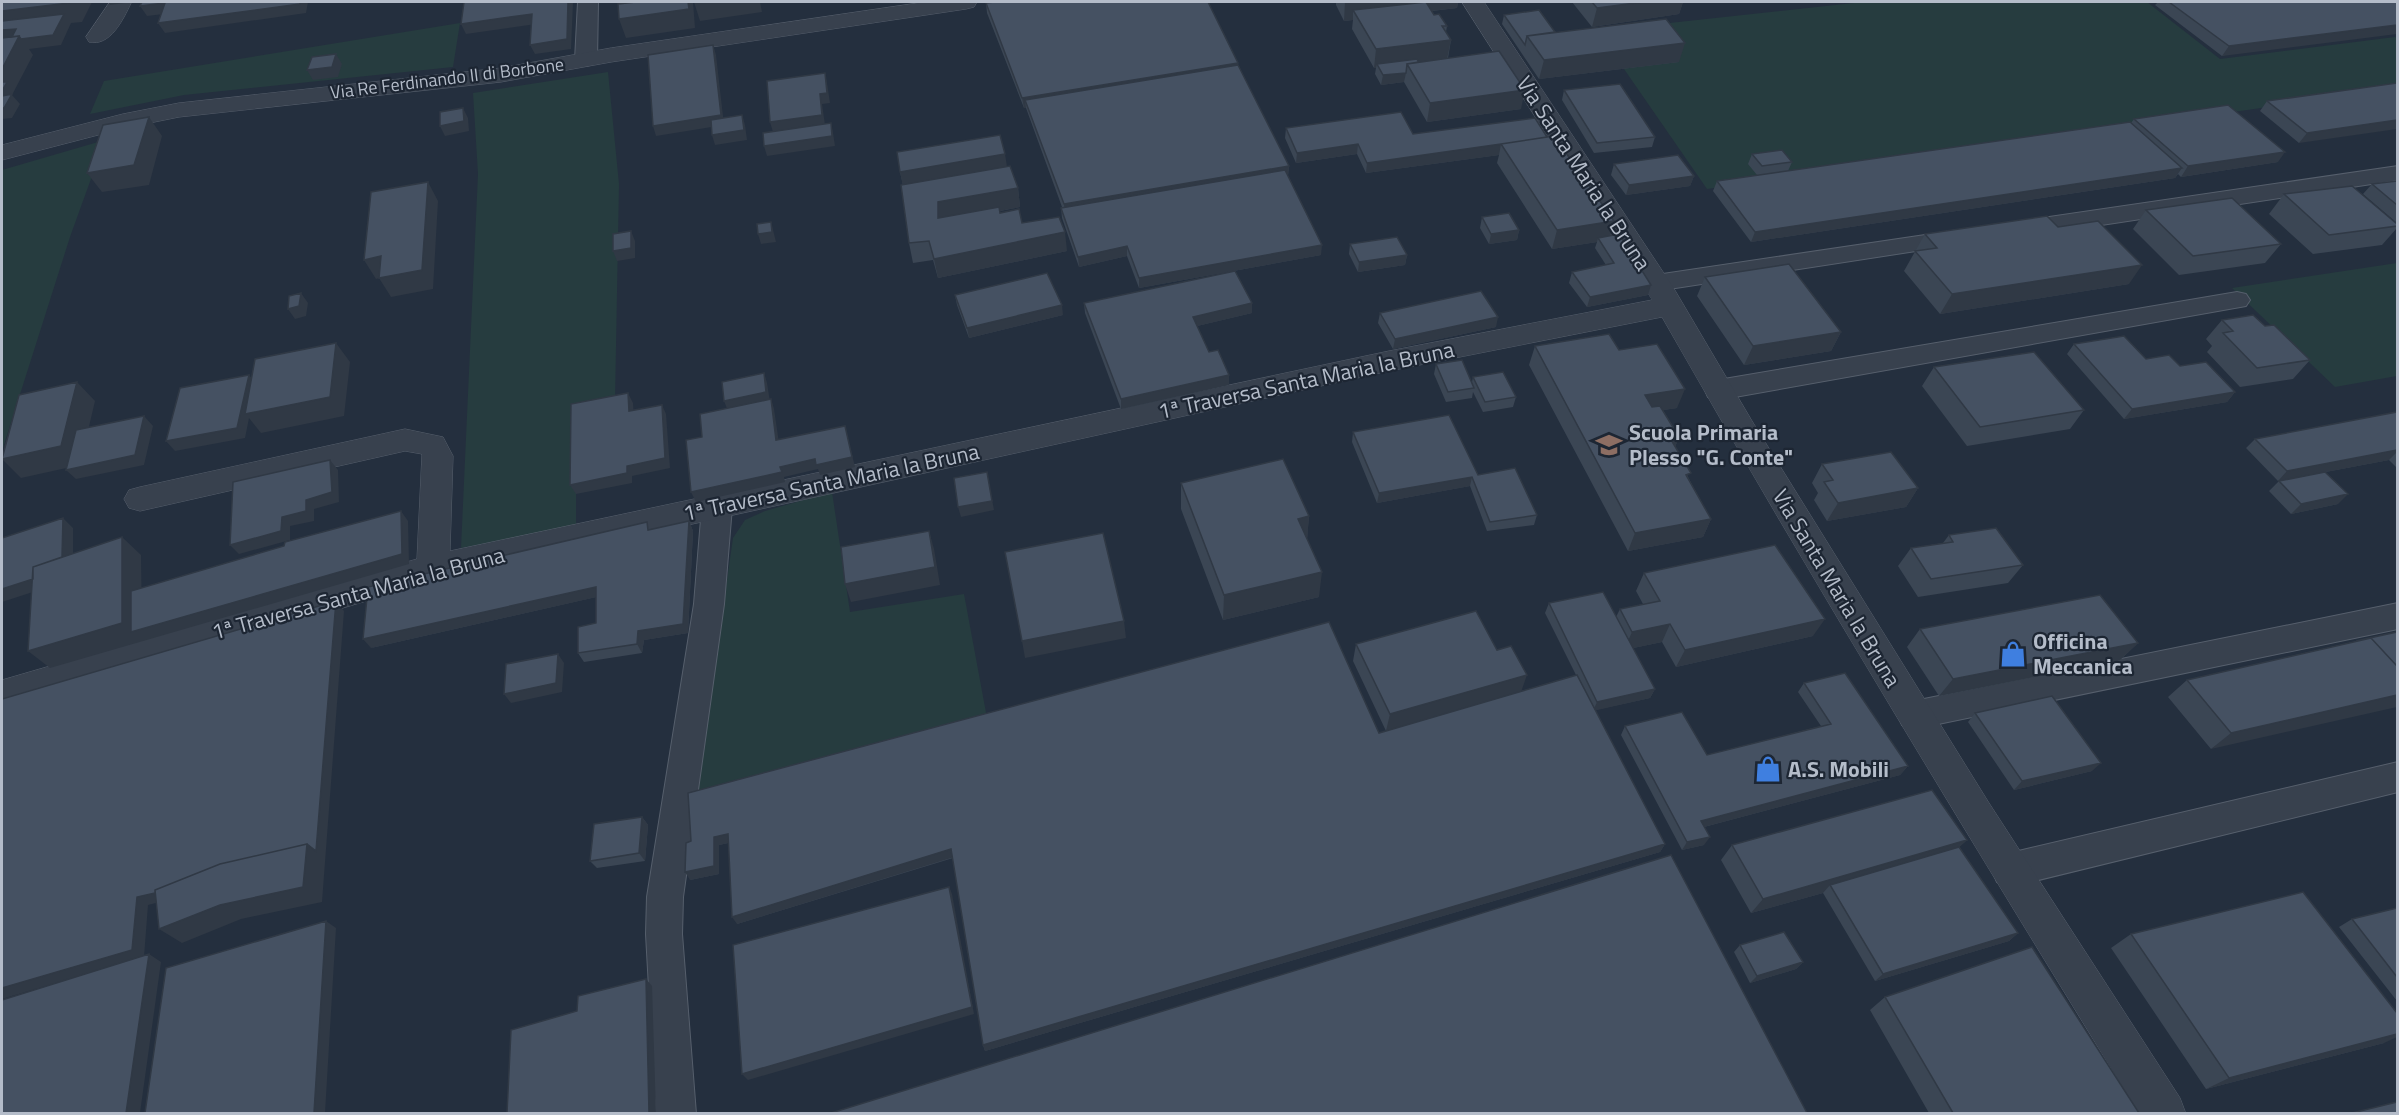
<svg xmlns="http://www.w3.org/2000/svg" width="2399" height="1115" font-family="'Titillium Web',sans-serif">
<rect width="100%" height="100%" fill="#242f3e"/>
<!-- green -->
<path fill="#263c3f" d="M1863 2H2147L2220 59 2395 37 2398 39 2397 88 1707 189 1624 69 1651 25Z
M460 23 453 67 184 95 90 114 104 81Z
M608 72 619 184 615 401 576 414V527L461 548 478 174 473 93Z
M105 140 70 237 2 451V170Z
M2397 263V376L2335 387 2232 288Z
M832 492 850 612 964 594 987 718 692 794 710 697 733 538 745 520 765 511Z"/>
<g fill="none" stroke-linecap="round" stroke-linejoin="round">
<!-- lane casing -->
<g stroke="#565f6c" stroke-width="2">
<path id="lane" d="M578 2H598L597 60 593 64 586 66 579 64 575 60Z
M2398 166V180L2015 238 2006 235 2003 230 2006 225 2015 222Z
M1959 230 1968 233 1971 238 1968 243 1656 291 1647 289 1643 283 1647 277 1656 275Z
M2237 292 2246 294 2250 300 2246 306 1718 400 1708 397 1705 390 1708 383 1718 380Z
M717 496 727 499 732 507 724 604 683 897 682 934 696 1114H656L646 934 647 897 694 604 702 507 707 499Z
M2398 603V629L1914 729 1902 725 1898 715 1902 705 1914 701Z
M2398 762V792L2010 887 1997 882 1992 870 1997 858 2010 853Z"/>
</g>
<!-- street casing -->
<g stroke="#565f6c" stroke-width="1">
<path id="street" d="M110 2 131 3C123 20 110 47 89 42L86 37Z
M925 2H977L974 7 966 9 611 62 501 82 179 117 125 128 2 160V145L123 114 179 103 501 68 611 48Z
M1462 2H1484L1673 287 1752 421 1989 803 2180 1098 2186 1114H2139C1977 850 1815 586 1662 317L1389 371 433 581 2 710V680L417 559 422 454 405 451 140 511 129 508 124 499 129 490 140 487 405 429 443 437 453 456 450 551 1389 351 1652 300Z"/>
</g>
<!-- lane -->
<use href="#lane" fill="#38414e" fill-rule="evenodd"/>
<!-- street -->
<use href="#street" fill="#38414e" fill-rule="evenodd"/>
</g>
<!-- wall -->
<path fill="#3b4654" d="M1336 2H1458L1457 8 1432 11 1434 15 1447 26 1446 32 1451 40 1448 58 1521 109 1427 122 1404 82 1381 85 1375 74 1376 68H1374L1352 29 1353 20 1344 21 1336 5Z
M1572 2H1683L1679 14 1592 27Z
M2158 2H2397L2222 56 2155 5Z
M986 3 1238 63V65L1289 166 1288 176 1321 255 1139 288 1127 256 1079 267 1062 218 1061 208 1062 207 1026 108H1024L987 13Z
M1504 15 1555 32 1679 62 1539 79 1502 24Z
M2397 83 2299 143 2260 111 2267 101Z
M1564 90 1655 137 1652 147 1594 153 1562 100Z
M1535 118 1648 295 1587 307 1569 283 1572 272 1606 265 1595 248 1597 242 1552 249 1497 163 1499 155 1366 173 1357 154 1296 163 1285 138 1286 128 1413 134Z
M2134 119 2278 162 2181 177 2178 174 2175 178 1751 242 1713 191 1717 181 1757 175 1748 164 1752 154 1792 162 1788 171 2131 123Z
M1614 164 1694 176 1690 186 1626 195 1611 175Z
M1007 167 1018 188 1020 207 1000 211V213L1022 223 1067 251 938 278 933 260 913 263 909 243 903 185 900 172Z
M2397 181V223L2363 194 2372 184Z
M2284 194 2397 224V228L2382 245 2313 254 2269 214Z
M2146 210 2281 244 2265 263 2179 275 2133 229Z
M1482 217 1519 230 1517 240 1489 244 1480 228Z
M1925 234 2129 284 1940 314 1904 271Z
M1350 244 1407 255 1405 265 1358 272 1349 254Z
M1705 277 1841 332 1831 351 1744 365 1697 296Z
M955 295 1063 315 969 338 957 305Z
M1084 303H1252V313L1197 326 1209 352 1229 375V385L1121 409 1085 313Z
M1380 313 1496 327 1393 349 1378 323Z
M2222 320 2265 326 2310 360 2293 379 2240 387 2207 352 2212 346 2206 339Z
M2074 344 2146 359 2235 392 2227 402 2124 419 2067 354Z
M1535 346 1619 350 1677 408 1663 410 1679 437 1675 447 1689 479 1711 519 1703 537 1628 551 1529 365Z
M1436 364 1472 382 1473 377 1516 397 1513 407 1483 412 1473 392 1472 398 1446 402 1434 374Z
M1934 367 2084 410 2070 429 1967 446 1922 386Z
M2397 412V468L2389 460 2278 481 2246 448 2255 439Z
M1353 432 1478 475 1537 515 1534 525 1487 531 1470 486 1377 503 1352 442Z
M1822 464 1918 488 1906 507 1827 521 1814 500 1818 493 1812 483Z
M2279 481 2338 504 2291 514 2269 491Z
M1181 483 1309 516 1307 539 1319 597 1223 620 1181 509Z
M689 521 693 531 688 633 644 640 642 653 584 662 578 653 596 623V597L371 648 651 530Z
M1949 535 2023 565 2008 583 1918 597 1898 566 1911 548 1943 543Z
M1644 573 1813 636 1676 667 1662 642 1633 648 1655 689 1650 698 1595 710 1665 844 1660 852 985 1051 983 1045 953 858 737 924 728 843 719 845V874L690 880 686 843 1379 733 1386 731 1353 661 1356 644 1497 650 1521 691 1576 675 1545 613 1549 603 1616 617 1620 609 1643 604 1636 591Z
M1920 629 2138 643 2120 660 1939 696 1907 647Z
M2397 632 2211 749 2168 697 2187 680Z
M1804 683 1908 766 1900 775 1704 827V845L1682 850 1621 735 1625 726 1707 755 1821 726 1798 692Z
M1975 713 2092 771 2014 790 1968 722Z
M642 817 648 825 645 861 597 868 590 861Z
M1967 840 1959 847 2018 933 2009 941 1875 981 1823 893 1751 913 1721 860 1732 845Z
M2397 908V1001L2339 927 2352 919Z
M2131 934 2384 1043 2206 1089 2111 948Z
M1740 945 1803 962 1796 969 1750 983 1734 952Z
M1885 997 2139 1113H1929L1870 1010Z"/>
<!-- shaded-wall -->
<path fill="#303945" d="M69 2H92L82 22 71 23 61 45 29 49 33 55 12 95 20 104 12 118 2 119V11Z
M108 2H132L110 5Z
M300 2H308L306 13 165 33 158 23Z
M568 2H573L571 49 535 54 530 45Z
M688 2H693L695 28 626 38 619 19Z
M694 2H760L762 12 700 21Z
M1345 2H1458L1457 8 1359 19 1353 10V20L1344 21Z
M1643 2H1683L1679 14 1592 27 1597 8Z
M165 3 172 13 147 16 140 6Z
M532 14 536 24 466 34 461 24Z
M2397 25V34L2222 56 2229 46Z
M1451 40 1447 59 1379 67 1377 64 1376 68H1374L1376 49Z
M1685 43 1679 62 1539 79 1544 60Z
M713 45 716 55 724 125 656 136 653 126Z
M336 54 342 64 338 77 313 80 307 70Z
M1238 63V73L1025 100 1026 108H1024L1022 98Z
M825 73 827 83 830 103 822 104 825 125 773 132 770 122 820 94Z
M1406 73 1404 82 1381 85 1383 75Z
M1525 90 1521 109 1427 122 1430 103Z
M463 108 468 118 469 131 445 136 440 126Z
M742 115 745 125 747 140 715 145 712 135Z
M149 117 162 136 149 185 102 192 87 173Z
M2397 120V129L2299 143 2307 133Z
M831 123 833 133 835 146 767 156 764 146Z
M1358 144 1357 154 1296 163 1297 153Z
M1501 144 1499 155 1366 173 1367 163Z
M2285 152 2278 162 2181 177 2188 166Z
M1005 154 1008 173 904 191 900 172Z
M1289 166 1288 176 1065 214 1064 204Z
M2182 168 2175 178 1751 242 1755 232Z
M1694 176 1690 186 1626 195 1629 185Z
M428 182 438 201 433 289 391 297 379 278 376 279 364 260Z
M1018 188 1020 207 941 222 938 218V202Z
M1614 221 1609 240 1598 238 1597 242 1552 249 1557 230Z
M771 222 776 242 761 244 758 234Z
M1519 230 1517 240 1489 244 1491 234Z
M631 231 635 241V258L617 261 613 251Z
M1065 232 1067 251 938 278 934 259Z
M1322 245 1321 255 1139 288V278Z
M1127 246V256L1079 267 1078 257Z
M1407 255 1405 265 1358 272 1359 262Z
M2142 265 2129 284 1940 314 1952 294Z
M1651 285 1648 295 1587 307 1590 297Z
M301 293 308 303 306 316 295 319 288 309Z
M1252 303V313L1193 327V317Z
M1062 305 1063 315 969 338 967 328Z
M1498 317 1496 327 1393 349 1395 339Z
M1841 332 1831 351 1744 365 1753 346Z
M336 343 350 362 344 416 261 433 249 418 245 438 175 451 166 441 249 375 257 385Z
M764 373 767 383 770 402 728 411 724 401Z
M1229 375V385L1121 409V399Z
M77 382 95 401 80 465 21 478 2 459Z
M1685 389 1677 408 1638 414 1645 395Z
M2235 392 2227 402 2124 419 2132 409Z
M628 393 633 403 634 421 629 411Z
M771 399 774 409 780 450 776 440Z
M662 405 666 414 670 468 632 476V483L576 494 570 485Z
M144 416 153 426 144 465 76 479 66 470Z
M845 426 855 467 820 475 818 469 784 477 785 482 696 502 691 492 780 467Z
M1679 437 1671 456 1670 438Z
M2397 450V452L2389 460 2278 481 2287 471Z
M330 460 338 470 339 502 314 509V521L290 526V540L239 554 230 545 282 517 306 500Z
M987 472 994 510 961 517 958 507Z
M1472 477 1470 486 1377 503 1379 493Z
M1918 488 1906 507 1827 521 1838 503Z
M2348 494 2338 504 2291 514 2301 504Z
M401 511 408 521 409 564 50 668 28 651 122 537 141 555 142 629Z
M1309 516 1307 542 1298 519Z
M63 518 73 528V579L2 602V589Z
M1711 519 1703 537 1628 551 1635 533Z
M689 521 693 531 688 633 644 640 642 653 637 644 638 631Z
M929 531 934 549 940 585 851 602 845 584Z
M1322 572 1319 597 1223 620 1224 595Z
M596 587 601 596 371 648 363 639Z
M336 601 344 611 322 902 241 919 182 943 159 929 305 865 148 905 144 957 2 999V988L137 897Z
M1825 619 1813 636 1676 667 1685 650Z
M1124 621 1126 638 1025 658 1022 641Z
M1670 624 1662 642 1624 650 1632 632Z
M2138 643 2120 660 1939 696 1953 679Z
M558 654 564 663 562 692 511 703 504 694Z
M1527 675 1521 692 1386 731 1390 714Z
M1655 689 1650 698 1593 711 1597 702Z
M2397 695V707L2211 749 2231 733Z
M2101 763 2092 771 2014 790 2022 781Z
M1908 766 1900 775 1696 829 1701 821Z
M642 817 648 825 645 861 639 853Z
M728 834 733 842 719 845V874L690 880 685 872 714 837Z
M1710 837 1704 845 1682 850 1687 842Z
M1967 840 1951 855 1830 885 1823 893 1751 913 1763 899Z
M1665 844 1660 852 985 1051 983 1045Z
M951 849 954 857 737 924 732 917Z
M949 887 952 894 974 1014 748 1080 742 1074Z
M326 921 336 928 325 1113H314Z
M2018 933 2009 941 1875 981 1883 974Z
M149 954 161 962 140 1113H126Z
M1803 962 1796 969 1750 983 1757 976Z
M646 979 652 986 656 1113H649Z
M2397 1034V1037L2384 1043 2206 1089 2229 1078Z"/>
<!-- building -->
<path fill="#455162" stroke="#303945" stroke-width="1.5" d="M2 2H69V3L2 11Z
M142 2H300V4L158 23 165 3 140 6Z
M464 2H568L567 39 530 45 532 14 461 24Z
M636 2H688L689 9 619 19 618 4Z
M994 2H1208L1238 63 1022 98 986 3Z
M1426 2 1434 15 1439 14 1447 26H1442L1451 40 1376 49 1353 10Z
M1592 2H1643L1597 8Z
M2169 2H2397V25L2229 46Z
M1539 10 1555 32 1527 36 1525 45 1504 15Z
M64 14 53 35 21 39 19 36 12 37 16 29 2 30V21Z
M1666 19 1685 43 1544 60 1527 36Z
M19 36 2 69V38Z
M713 45 721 115 653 126 648 55Z
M1499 51 1525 90 1430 103 1407 64Z
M336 54 332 67 307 70 312 57Z
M1417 59 1419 62 1407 64 1406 73 1383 75 1377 64Z
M1238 65 1289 166 1064 204 1025 100Z
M825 73 827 93 820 94 822 115 770 122 767 81Z
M2 82H7L2 91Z
M2397 83V120L2307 133 2267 101Z
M1620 84 1655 137 1597 143 1564 90Z
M12 94 4 108H2V96Z
M2228 105 2285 152 2188 166 2134 119Z
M463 108 464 121 440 126V112Z
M1401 112 1413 134 1535 118 1547 137 1501 144 1367 163 1358 144 1297 153 1286 128Z
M742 115 744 130 712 135 711 120Z
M149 117 134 165 87 173 103 125Z
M2130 122 2182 168 1755 232 1717 181Z
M831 123 832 136 764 146 763 133Z
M1000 135 1005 154 900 172 897 152Z
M1554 136 1614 221 1557 230 1501 144Z
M1782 150 1792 162 1762 166 1752 154Z
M1678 155 1694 176 1629 185 1614 164Z
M1010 166 1018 188 938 202V218L999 207 1000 213 1019 209 1022 223 1059 217 1065 232 934 259 929 241 909 243 901 185Z
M1285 170 1322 245 1139 278 1127 246 1078 257 1061 208Z
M2397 181V205L2372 184Z
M428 182 422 270 379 278 381 256 364 260 371 192Z
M2352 186 2397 224V226L2329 235 2284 194Z
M2232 198 2281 244 2193 256 2146 210Z
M1509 213 1519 230 1491 234 1482 217Z
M2047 216 2058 227 2098 221 2142 265 1952 294 1915 251 1937 248 1925 234Z
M771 222 772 232 758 234 757 224Z
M631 231V248L613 251V234Z
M1619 234 1651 285 1590 297 1572 272 1614 263 1598 238Z
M1397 237 1407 255 1359 262 1350 244Z
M1789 264 1841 332 1753 346 1705 277Z
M1235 271 1252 303 1193 317 1209 352 1218 350 1229 375 1121 399 1084 303Z
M1047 273 1062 305 967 328 955 295Z
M1481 291 1498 317 1395 339 1380 313Z
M301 293 299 306 288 309 289 296Z
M2253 315 2265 326 2274 325 2310 360 2257 368 2223 333 2233 331 2222 320Z
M1609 334 1619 350 1657 344 1685 389 1645 395 1652 407 1660 406 1679 437 1670 438 1691 473 1686 475 1711 519 1635 533 1535 346Z
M2124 336 2146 359 2169 355 2180 366 2206 362 2235 392 2132 409 2074 344Z
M336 343 330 397 245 414 255 359Z
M2034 352 2084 410 1980 427 1934 367Z
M1462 360 1474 388 1448 392 1436 364Z
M1503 372 1516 397 1485 402 1473 377Z
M764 373 766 392 724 401 722 382Z
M249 375 237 428 166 441 180 388Z
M77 382 61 446 2 459 19 395Z
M628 393 629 411 662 405 665 458 627 466V473L570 485 571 404Z
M771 399 776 440 845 426 852 457 816 465 815 459 780 467 782 472 691 492 686 440 702 437 700 414Z
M2397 412V450L2287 471 2255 439Z
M1449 415 1478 475 1515 468 1537 515 1490 522 1472 477 1379 493 1353 432Z
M144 416 135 455 66 470 76 430Z
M1891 452 1918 488 1838 503 1824 482 1833 480 1822 464Z
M1283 459 1309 516 1298 519 1322 572 1224 595 1181 483Z
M330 460 332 492 306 500V511L282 517 281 531 230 545 233 482Z
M987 472 992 501 958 507 954 478Z
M2325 472 2348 494 2301 504 2279 481Z
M401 511 402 554 131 632V591L284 546 285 542Z
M63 518 62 557 33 567V579L2 589V538Z
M689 521 683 624 638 631 637 644 578 653V627L596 623V587L363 639 368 587 647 522 648 530Z
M1996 528 2023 565 1931 579 1911 548 1953 542 1949 535Z
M929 531 935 567 845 584 841 547Z
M1103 533 1124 621 1022 641 1005 552Z
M122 537V623L28 651 33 567Z
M1775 545 1825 619 1685 650 1670 624 1632 632 1620 609 1660 601 1644 573Z
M1603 592 1655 689 1597 702 1549 603Z
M2100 595 2138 643 1953 679 1920 629Z
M336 601 316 851 307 844 220 864 155 890V893L137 897 132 950 2 988V699Z
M1476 611 1497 650 1511 646 1527 675 1390 714 1356 644Z
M1329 622 1379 733 1577 675 1665 844 983 1045 951 849 732 917 728 834 714 837V866L685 872 686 843 691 841 688 793Z
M2397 632V666L2371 638 2356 641Z
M2371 638 2397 666V695L2231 733 2187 680Z
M558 654 556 683 504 694 506 664Z
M1845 673 1908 766 1701 821 1710 837 1687 842 1625 726 1682 712 1707 755 1831 724 1804 683Z
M2052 696 2101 763 2022 781 1975 713Z
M1932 790 1967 840 1763 899 1732 845Z
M642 817 639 853 590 861 594 824Z
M307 844 303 887 220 905 159 929 155 890 220 864Z
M1959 847 2018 933 1883 974 1830 885Z
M1671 855 1807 1113H831Z
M949 887 972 1007 742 1074 733 945Z
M2303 892 2397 1013V1034L2229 1078 2131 934Z
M2397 908V977L2352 919Z
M326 921 314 1113H145L166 968Z
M1784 932 1803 962 1757 976 1740 945Z
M2032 947 2139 1113H1953L1885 997Z
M149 954 126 1113H2V1000Z
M646 979 649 1113H507L511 1030 577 1011 578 996Z
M2397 1102V1113H2352Z"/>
<!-- icons -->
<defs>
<g id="school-bare" transform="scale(2.07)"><path d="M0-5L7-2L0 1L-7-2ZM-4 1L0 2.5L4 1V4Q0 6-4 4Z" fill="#8d6e63" stroke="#1d2633" stroke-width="2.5" paint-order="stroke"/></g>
<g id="shop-bare" transform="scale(2.07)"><path d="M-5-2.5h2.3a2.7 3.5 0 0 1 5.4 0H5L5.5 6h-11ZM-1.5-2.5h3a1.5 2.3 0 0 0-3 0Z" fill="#3f7fe0" stroke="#1d2633" stroke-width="2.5" paint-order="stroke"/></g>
</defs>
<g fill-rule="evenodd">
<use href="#school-bare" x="1609" y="445"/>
<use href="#shop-bare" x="2013" y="654"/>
<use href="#shop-bare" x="1768" y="769"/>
</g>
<g text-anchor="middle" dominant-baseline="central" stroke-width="4.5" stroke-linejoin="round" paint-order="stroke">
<!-- far-street labels -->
<g font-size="18" fill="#b4bcc9" stroke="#1d2633">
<text transform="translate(447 78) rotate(-7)">Via Re Ferdinando II di Borbone</text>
</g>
<!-- street labels -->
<g font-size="22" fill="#b4bcc9" stroke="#1d2633">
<text transform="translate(1584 173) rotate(57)">Via Santa Maria la Bruna</text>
<text transform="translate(1306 380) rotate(-12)">1ª Traversa Santa Maria la Bruna</text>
<text transform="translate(831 482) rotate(-12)">1ª Traversa Santa Maria la Bruna</text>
<text transform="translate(1837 588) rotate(59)">Via Santa Maria la Bruna</text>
<text transform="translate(358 593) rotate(-15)">1ª Traversa Santa Maria la Bruna</text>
</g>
<!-- poi labels -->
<g font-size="22" font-weight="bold" fill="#b4bcc9" stroke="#1d2633" text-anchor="start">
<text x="1629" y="432">Scuola Primaria<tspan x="1629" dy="25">Plesso "G. Conte"</tspan></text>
<text x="2033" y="641">Officina<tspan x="2033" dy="25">Meccanica</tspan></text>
<text x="1788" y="769">A.S. Mobili</text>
</g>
</g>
<!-- border -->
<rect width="2399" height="1115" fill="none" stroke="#b4bcc9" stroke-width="6"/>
</svg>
